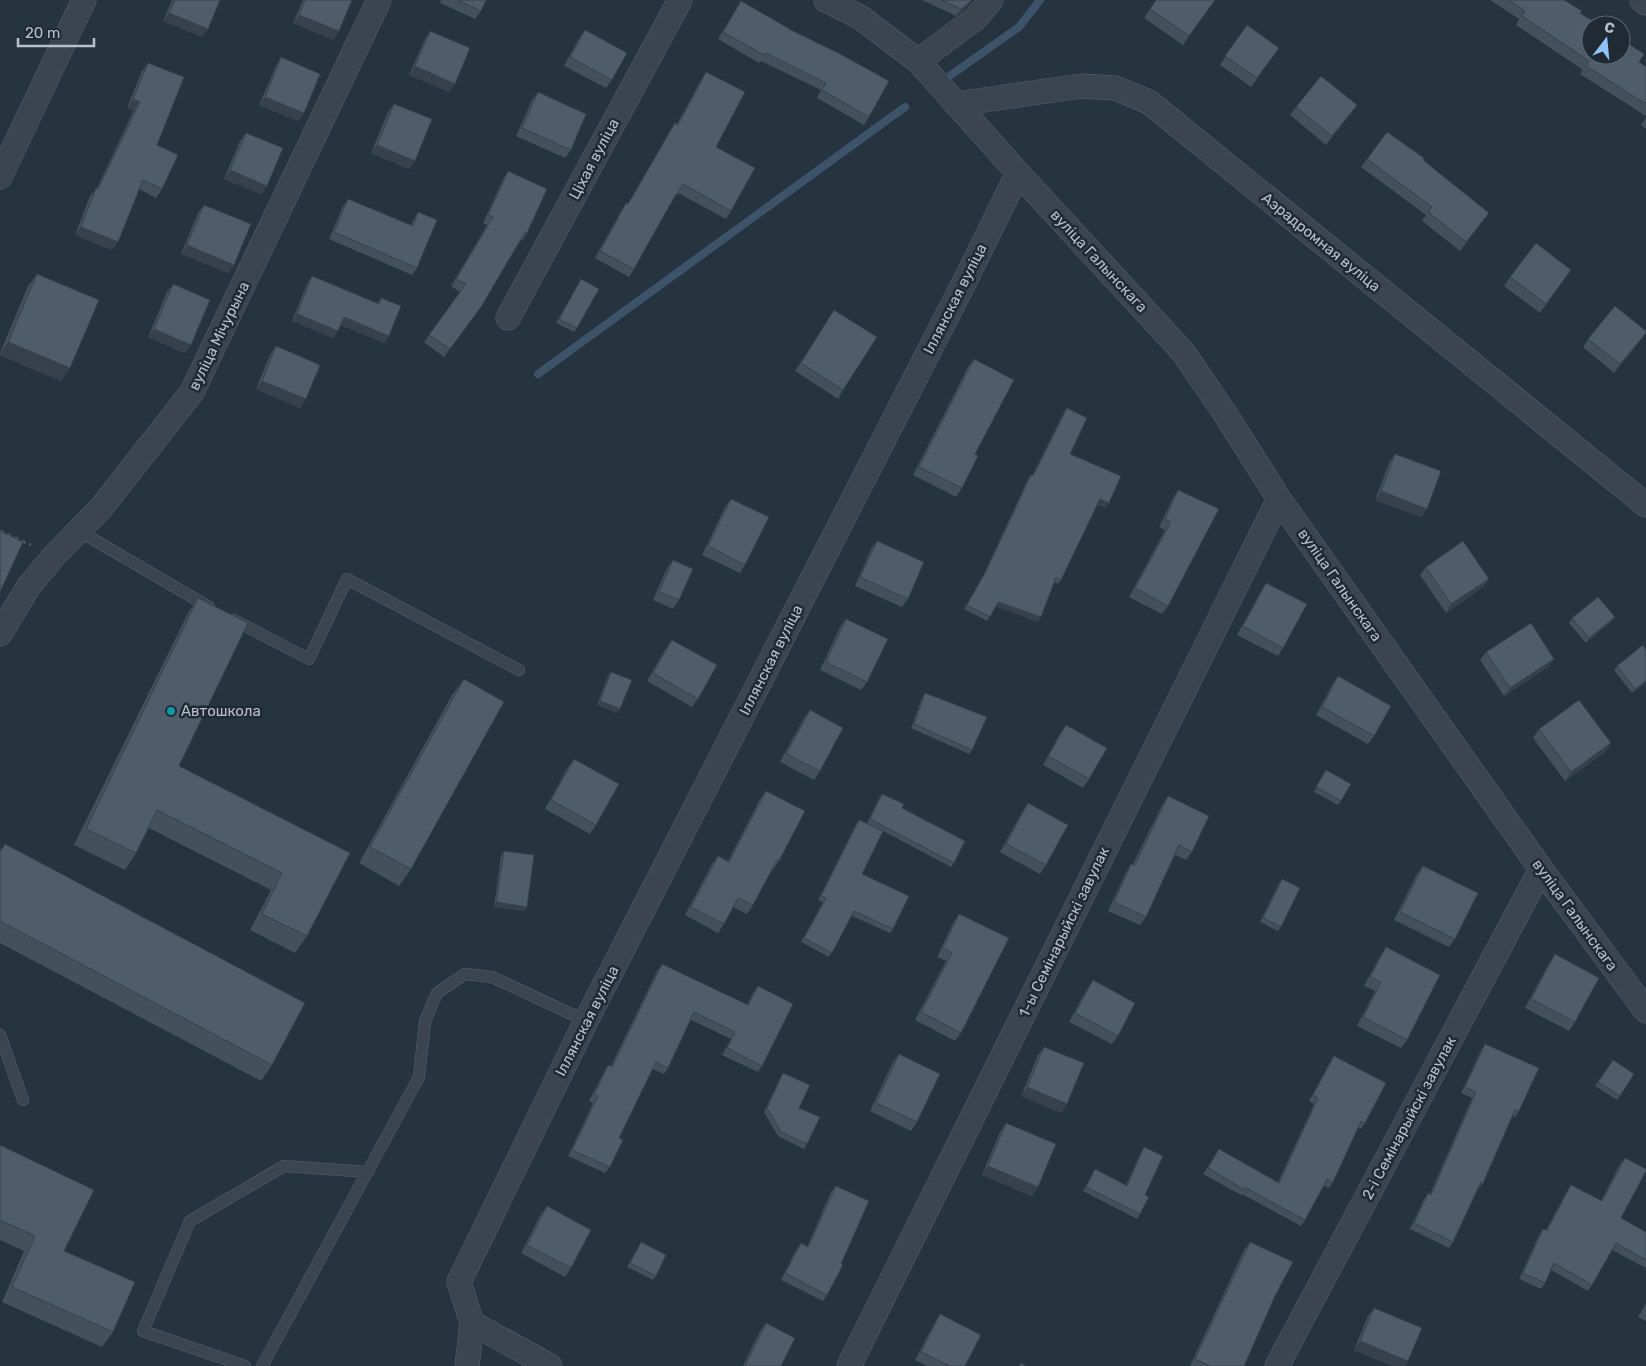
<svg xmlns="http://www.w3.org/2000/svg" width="1646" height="1366" font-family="Rubik,sans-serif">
<rect width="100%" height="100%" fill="#263440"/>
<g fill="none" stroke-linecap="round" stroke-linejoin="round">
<!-- stream -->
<path stroke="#3c5369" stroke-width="8" d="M951 75 1019 27 1040 0
M538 374 905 107"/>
<!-- service casing -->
<g stroke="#58636d" stroke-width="12">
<path id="service" d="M79 531 209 607
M234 620 309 659 347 579 519 670
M0 1035 23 1100
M245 1366 143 1331 190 1221 284 1166 368 1172
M262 1366 419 1077 425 1021 437 993 465 974 492 977 586 1021"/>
</g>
<!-- minor casing -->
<g stroke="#58636d" stroke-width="25">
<path id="minor" d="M826 0 860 17 918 61 1018 173 1183 352 1224 412 1279 499 1541 869 1646 1011
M1642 0 1646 3
M918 61 976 18 991 0
M956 104 1081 86 1115 88 1149 102 1646 505
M0 177 84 0
M508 318 680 0
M0 634 29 586 54 556 101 508 192 392 379 0
M467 1366 472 1323
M550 1366 472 1323 459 1282 586 1021 968 275 1018 173
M849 1366 1279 499
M1277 1366 1541 869"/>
</g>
<!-- path -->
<path stroke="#465d5d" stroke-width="3" stroke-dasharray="4 4" stroke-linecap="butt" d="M0 531 31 545"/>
<!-- service -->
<use href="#service" stroke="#3a4550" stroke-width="11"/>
<!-- minor -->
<use href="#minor" stroke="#3a4550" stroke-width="24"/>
</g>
<!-- wall -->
<path fill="#44505c" d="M172 0H220L208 29 202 37 163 21Z
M303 0H352L339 31 333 40 293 23Z
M441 0H486L481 11 475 19 440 3Z
M922 0H972L968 6 956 16Z
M1156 0 1189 36 1183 45 1144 18Z
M1490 0H1564L1639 62 1646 67V116L1580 74 1583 70 1516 25 1519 19Z
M741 1 869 117 864 125 817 98 821 90 761 61 759 63 718 39 736 9Z
M1247 25 1279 48 1251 87 1220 65Z
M585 30 612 80 606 88 564 66 579 38Z
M430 31 449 92 409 75 425 39Z
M281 57 304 113 298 121 259 105 276 66Z
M148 63 162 189 156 198 139 189 112 250 75 235 90 196 97 188 134 110 127 108 142 71Z
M706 72 716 147 731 211 726 219 678 193 671 202 634 269 629 277 595 258 621 211 626 203 628 204 670 131 675 123 677 124 701 80Z
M538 92 571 150 565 158 516 136 532 100Z
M394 104 415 161 409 169 371 153 388 112Z
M1357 105 1326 145 1290 115 1296 107Z
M1646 118V129L1641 125Z
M1387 132 1423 160 1483 221 1460 251 1422 221 1426 215 1361 167Z
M246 133 261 194 224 179 240 141Z
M508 171 527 233 522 241 521 240 481 307 444 357 424 342 460 292 451 286 487 225 483 223 503 179Z
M348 199 411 225 414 219 418 212 417 268 412 275 329 239 343 206Z
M204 205 234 265 228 273 181 254 198 213Z
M37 274 61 381 0 355V353L28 286Z
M312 276 377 303 381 298 389 336 384 343 341 325 338 331 333 338 292 321 307 284Z
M1510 277 1565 278 1540 313 1504 286Z
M581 279 577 328 574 332 556 323Z
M173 284 191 345 185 353 148 337 167 292Z
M834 310 843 390 838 399 795 371Z
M1588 339 1641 340 1614 373 1583 347Z
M276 346 300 408 256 389 270 355Z
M974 359 975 454 962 488 956 497 913 475 968 367Z
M1067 408 1070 454 1109 503 1106 508 1097 504 1061 580 1058 584 1054 582 1038 622 995 606 987 621 964 609 983 576 1028 479 1031 475 1032 476 1064 412Z
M1395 454 1427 509 1421 517 1375 500 1389 463Z
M1178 490 1168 606 1162 614 1129 597 1165 530 1159 527 1173 498Z
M731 499 745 565 740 573 702 555 725 507Z
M877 541 908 599 902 607 855 586 871 549Z
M673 560 679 600 673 609 653 600 667 568Z
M1426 567 1489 579 1483 587 1446 613 1420 575Z
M1266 583 1283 648 1278 656 1237 635 1261 591Z
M198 598 179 766 350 853 307 936 295 953 250 930 271 890 149 828 136 853 125 870 74 845 187 615Z
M1572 618 1612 621 1586 643 1569 623Z
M846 619 867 682 861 690 820 670 840 627Z
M672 640 698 699 692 707 647 681 666 648Z
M1486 652 1554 659 1548 667 1504 696 1480 660Z
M1617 666 1646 683 1632 693 1614 670Z
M611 672 620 709 617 713 597 705 608 676Z
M1338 676 1374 736 1368 744 1316 715 1332 685Z
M464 679 411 869 399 886 359 863 452 695Z
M925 693 972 750 969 754 911 728 922 698Z
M810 710 820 771 814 780 780 762 804 718Z
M1066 725 1089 779 1083 788 1043 765 1060 733Z
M1539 729 1611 743 1605 752 1565 781 1533 738Z
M574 759 596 825 590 834 545 809 568 767Z
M1326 770 1341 801 1338 805 1314 792Z
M766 791 779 861 773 870 772 869 753 905 747 914 733 907 724 924 718 933 685 915 712 864 718 856 728 861 760 799Z
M882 794 902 808 954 863 951 867 883 831 862 874 893 929 890 933 852 916 829 957 801 942 823 902 818 900 856 824 859 820 867 823 879 798Z
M1168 796 1192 852 1186 860 1175 855 1146 917 1140 925 1108 911 1126 872 1131 864H1133L1162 805Z
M1028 803 1046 865 1040 874 1000 852 1022 812Z
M5 844 272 1065 261 1081 0 943V850Z
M504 851 527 907 524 911 494 907 501 855Z
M1423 866 1455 939 1449 947 1394 920 1417 874Z
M1282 879 1281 927 1278 931 1260 922 1279 883Z
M959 914 961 1033 955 1041 915 1020 946 961 937 957 953 923Z
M1386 947 1407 1040 1401 1048 1357 1026 1375 991 1364 986 1380 956Z
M1555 954 1575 1022 1569 1031 1525 1008 1549 963Z
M662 964 747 1005 753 993 758 986 762 1066 758 1072 722 1055 731 1039 691 1020 668 1068 664 1074 652 1069 619 1138 610 1167 605 1173 568 1156 593 1103 589 1101 604 1072 608 1065 611 1066 657 971Z
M1093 980 1118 1036 1112 1044 1069 1022 1087 989Z
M1485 1044 1519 1111 1515 1117 1512 1116 1483 1183 1479 1188H1478L1453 1242 1449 1248 1410 1229 1424 1199 1428 1193 1430 1194 1472 1098 1461 1093 1481 1050Z
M1044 1047 1067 1104 1061 1113 1021 1096 1038 1055Z
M899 1054 917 1122 911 1131 870 1111 893 1062Z
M1334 1056 1365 1123 1361 1129 1358 1128 1333 1182 1329 1188 1324 1186 1305 1220 1301 1226 1242 1194 1241 1195 1203 1174 1219 1149 1278 1182 1314 1104 1309 1101 1330 1062Z
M1613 1060 1634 1074 1617 1100 1595 1086Z
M783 1073 799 1108 807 1144 804 1149 778 1136 764 1112 780 1078Z
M1006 1123 1038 1187 1032 1196 982 1175 1000 1132Z
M0 1145 113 1332 102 1347 2 1302 24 1251 0 1240Z
M1144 1147 1145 1195 1140 1214 1137 1219 1083 1191 1095 1169 1126 1185 1141 1152Z
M1625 1158 1621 1218 1646 1232V1268L1612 1250 1592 1285 1588 1291 1551 1270 1545 1283 1541 1289 1519 1279 1539 1235 1543 1229 1546 1230 1567 1191 1571 1185 1601 1201 1620 1164Z
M836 1186 841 1264 827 1295 823 1301 781 1280 796 1250 801 1243 807 1247 831 1192Z
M547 1206 571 1268 565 1277 521 1253 541 1214Z
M641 1242 656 1276 653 1280 627 1267Z
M1250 1242 1275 1296 1244 1366H1190L1244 1250Z
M1646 1303V1321L1638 1317Z
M1374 1308 1408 1361 1405 1366H1393L1354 1350 1368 1316Z
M940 1314 965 1366H927L915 1360 935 1322Z
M766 1323 781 1366H743L760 1331Z"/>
<!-- shaded-wall -->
<path fill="#37414b" d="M972 0 968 6 956 16 961 9Z
M169 13 208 29 202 37 163 21Z
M299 15 339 31 333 40 293 23Z
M415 66 455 84 449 92 409 75Z
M265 97 304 113 298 121 259 105Z
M133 99 140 102 134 110 127 108Z
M1357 105 1351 114 1326 145 1332 136Z
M377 145 415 161 409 169 371 153Z
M230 170 267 186 261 194 224 179Z
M1489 213 1483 221 1460 251 1466 242Z
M81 227 118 242 112 250 75 235Z
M187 245 234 265 228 273 181 254Z
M297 314 338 331 333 338 292 321Z
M344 317 389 336 384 343 339 324Z
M154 329 191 345 185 353 148 337Z
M1646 333 1641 340 1614 373 1620 364Z
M8 342 70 368 61 381 0 355V354Z
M262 381 306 399 300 408 256 389Z
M1381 491 1427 509 1421 517 1375 500Z
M1100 499 1109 503 1106 508 1097 503Z
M1489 579 1483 587 1446 613 1451 604Z
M998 602 1041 617 1038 622 995 606Z
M1615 617 1612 621 1586 643 1589 638Z
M1554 659 1548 667 1504 696 1510 688Z
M1646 681V683L1632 693 1635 689Z
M600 701 620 709 617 713 597 705Z
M1611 743 1605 752 1565 781 1571 772Z
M496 902 527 907 524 911 494 907Z
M1027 1087 1067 1104 1061 1113 1021 1096Z
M988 1166 1038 1187 1032 1196 982 1175Z
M1360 1341 1408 1361 1405 1366H1393L1354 1350Z"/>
<!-- building -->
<path fill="#4f5d6b" stroke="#37414b" d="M175 0H220L208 29 169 13Z
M305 0H352L339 31 299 15Z
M458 0H486L481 11Z
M942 0H972L961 9Z
M1156 0H1215L1189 36 1150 9Z
M1509 0H1564L1582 11 1580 13 1599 25H1591V55H1621V39L1644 54 1639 62 1646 67V104L1586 66 1589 61 1522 16 1525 11Z
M741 1 793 31 842 55 889 81 869 117 822 90 826 83 766 53 764 55 723 32Z
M1247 25 1279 48 1257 78 1225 56Z
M585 30 627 53 612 80 570 57Z
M430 31 470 48 455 84 415 66Z
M281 57 320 74 304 113 265 97Z
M148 63 184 77 157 145 178 155 162 189 143 180 118 242 81 227 96 188 98 189 140 102 133 99Z
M706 72 745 92 716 147 755 168 731 211 683 184 677 195 676 194 634 269 600 251 626 203 628 204 675 123 678 125Z
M1321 76 1357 105 1332 136 1296 107Z
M538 92 586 114 571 150 522 128Z
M394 104 432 119 415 161 377 145Z
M1387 132 1424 158 1423 160 1489 213 1466 242 1428 212 1432 207 1367 159Z
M246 133 283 148 267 186 230 170Z
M508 171 547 189 527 233 525 232 481 307 450 349 429 335 466 284 456 279 493 217 488 215Z
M348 199 413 226 418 212 437 220 417 268 334 232Z
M204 205 251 224 234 265 187 245Z
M1536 243 1571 270 1546 304 1510 277Z
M37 274 99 300 70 368 8 342Z
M312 276 379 304 381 298 401 306 389 336 344 317 338 331 297 314Z
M581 279 599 289 577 328 559 319Z
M173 284 210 300 191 345 154 329Z
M1615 306 1646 331V333L1620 364 1588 339Z
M834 310 877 337 843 390 801 363Z
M276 346 320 365 306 399 262 381Z
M974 359 1014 380 975 454 978 456 962 488 919 467Z
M1067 408 1087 418 1070 454 1121 476 1109 503 1100 499 1061 580 1056 577 1041 617 998 602 990 617 967 605 986 571 1031 475 1033 476Z
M1395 454 1441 471 1427 509 1381 491Z
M1178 490 1219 509 1168 606 1135 588 1171 522 1165 519Z
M731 499 769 517 745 565 708 546Z
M0 531 23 542 0 592Z
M877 541 924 562 908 599 860 577Z
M1463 541 1489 579 1451 604 1426 567Z
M673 560 693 569 679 600 659 592Z
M1266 583 1307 604 1283 648 1243 626Z
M1598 597 1615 617 1589 638 1572 618Z
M198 598 248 623 179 766 350 853 307 936 262 914 282 873 157 810 136 853 86 829Z
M846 619 888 639 867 682 826 662Z
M1531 623 1554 659 1510 688 1486 652Z
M672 640 717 665 698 699 653 673Z
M1643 645 1646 650V681L1635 689 1617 666Z
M611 672 632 680 620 709 600 701Z
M1338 676 1391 706 1374 736 1322 707Z
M464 679 504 702 411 869 370 847Z
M925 693 987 717 972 750 914 724Z
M1579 700 1611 743 1571 772 1539 729Z
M810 710 843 728 820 771 786 754Z
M1066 725 1107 748 1089 779 1048 756Z
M574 759 619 784 596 825 551 800Z
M1326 770 1351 784 1341 801 1316 787Z
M766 791 805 811 779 861 777 860 753 905 738 898 724 924 691 907 718 856 729 862Z
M882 794 904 804 902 808 965 841 954 863 870 819Z
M1168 796 1209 816 1192 852 1179 845 1146 917 1114 902 1131 864 1135 865Z
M1028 803 1068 825 1046 865 1006 844Z
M859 820 883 831 862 874 909 896 893 929 854 911 832 953 804 938 826 898 821 896Z
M5 844 305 1003 272 1065 0 921V853Z
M504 851 534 855 527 907 496 902Z
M1423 866 1478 893 1455 939 1400 912Z
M1282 879 1300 888 1281 927 1263 918Z
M959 914 1009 938 961 1033 921 1012 952 953 943 948Z
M1386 947 1440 975 1407 1040 1363 1017 1381 982 1370 977Z
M1555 954 1599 978 1575 1022 1531 999Z
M662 964 748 1005 758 986 793 1004 762 1066 727 1048 735 1032 694 1012 668 1068 656 1062 619 1138 623 1140 610 1167 572 1150 598 1096 594 1095 608 1065 612 1067Z
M1093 980 1135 1003 1118 1036 1075 1013Z
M1485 1044 1539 1068 1519 1111 1515 1110 1483 1183 1481 1182 1453 1242 1414 1223 1428 1193 1431 1195 1476 1092 1465 1087Z
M1044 1047 1084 1063 1067 1104 1027 1087Z
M899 1054 940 1074 917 1122 876 1103Z
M1334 1056 1386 1083 1365 1123 1361 1121 1333 1182 1327 1179 1305 1220 1246 1188 1245 1190 1208 1168 1219 1149 1279 1183 1318 1098 1313 1095Z
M1613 1060 1634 1074 1620 1096 1598 1082Z
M783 1073 810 1085 799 1108 820 1117 807 1144 781 1132 767 1108Z
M1006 1123 1056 1144 1038 1187 988 1166Z
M0 1145 94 1190 64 1251 135 1282 113 1332 12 1287 35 1236 0 1220Z
M1144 1147 1163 1156 1145 1195 1149 1197 1140 1214 1086 1187 1095 1169 1127 1186Z
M1625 1158 1646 1169V1171L1621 1218 1646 1232V1260L1616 1243 1592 1285 1554 1263 1545 1283 1523 1273 1543 1229 1547 1230 1571 1185 1602 1201Z
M836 1186 869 1201 841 1264 843 1265 827 1295 785 1273 801 1243 808 1247Z
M547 1206 591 1230 571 1268 527 1245Z
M641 1242 666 1255 656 1276 630 1263Z
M1250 1242 1293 1262 1275 1296 1244 1366H1210L1195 1359Z
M1374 1308 1422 1328 1408 1361 1360 1341Z
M940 1314 981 1335 965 1366H950L921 1352Z
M766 1323 795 1338 781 1366H745Z
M1021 1363 1026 1366H1019Z"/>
<!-- markers -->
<circle fill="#0f9aa8" stroke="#1f2a35" stroke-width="2" cx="171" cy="711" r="5"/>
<g text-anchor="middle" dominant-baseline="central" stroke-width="5" stroke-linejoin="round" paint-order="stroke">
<!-- street labels -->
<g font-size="15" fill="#b7c0ca" stroke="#1f2a35">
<text transform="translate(594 159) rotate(-62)">Ціхая вуліца</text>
<text transform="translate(1321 242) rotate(39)">Аэрадромная вуліца</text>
<text transform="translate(1099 261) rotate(47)">вуліца Галынскага</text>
<text transform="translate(955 299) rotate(-63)">Іллянская вуліца</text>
<text transform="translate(219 336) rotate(-64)">вуліца Мічурына</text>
<text transform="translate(1340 585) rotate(55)">вуліца Галынскага</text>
<text transform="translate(771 660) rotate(-63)">Іллянская вуліца</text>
<text transform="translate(1575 915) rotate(54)">вуліца Галынскага</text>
<text transform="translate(1064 932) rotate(-64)">1-ы Семінарыйскі завулак</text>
<text transform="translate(587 1021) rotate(-63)">Іллянская вуліца</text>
<text transform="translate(1409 1118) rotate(-62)">2-і Семінарыйскі завулак</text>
</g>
<!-- poi labels -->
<g font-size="15" fill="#b7c0ca" stroke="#1f2a35" text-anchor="start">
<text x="181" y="711">Автошкола</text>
</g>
</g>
<!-- north arrow -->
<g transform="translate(1606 40) rotate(16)"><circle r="24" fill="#1f2a35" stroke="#5c6671"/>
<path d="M0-4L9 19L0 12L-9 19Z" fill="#90c2f6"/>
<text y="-8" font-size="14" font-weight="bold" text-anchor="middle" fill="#b7c0ca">С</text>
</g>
<!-- scale -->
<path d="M18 38v8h76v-8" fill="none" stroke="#b7c0ca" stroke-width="2.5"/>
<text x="25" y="38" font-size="15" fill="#b7c0ca" stroke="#1f2a35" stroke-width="4" paint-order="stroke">20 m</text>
</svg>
